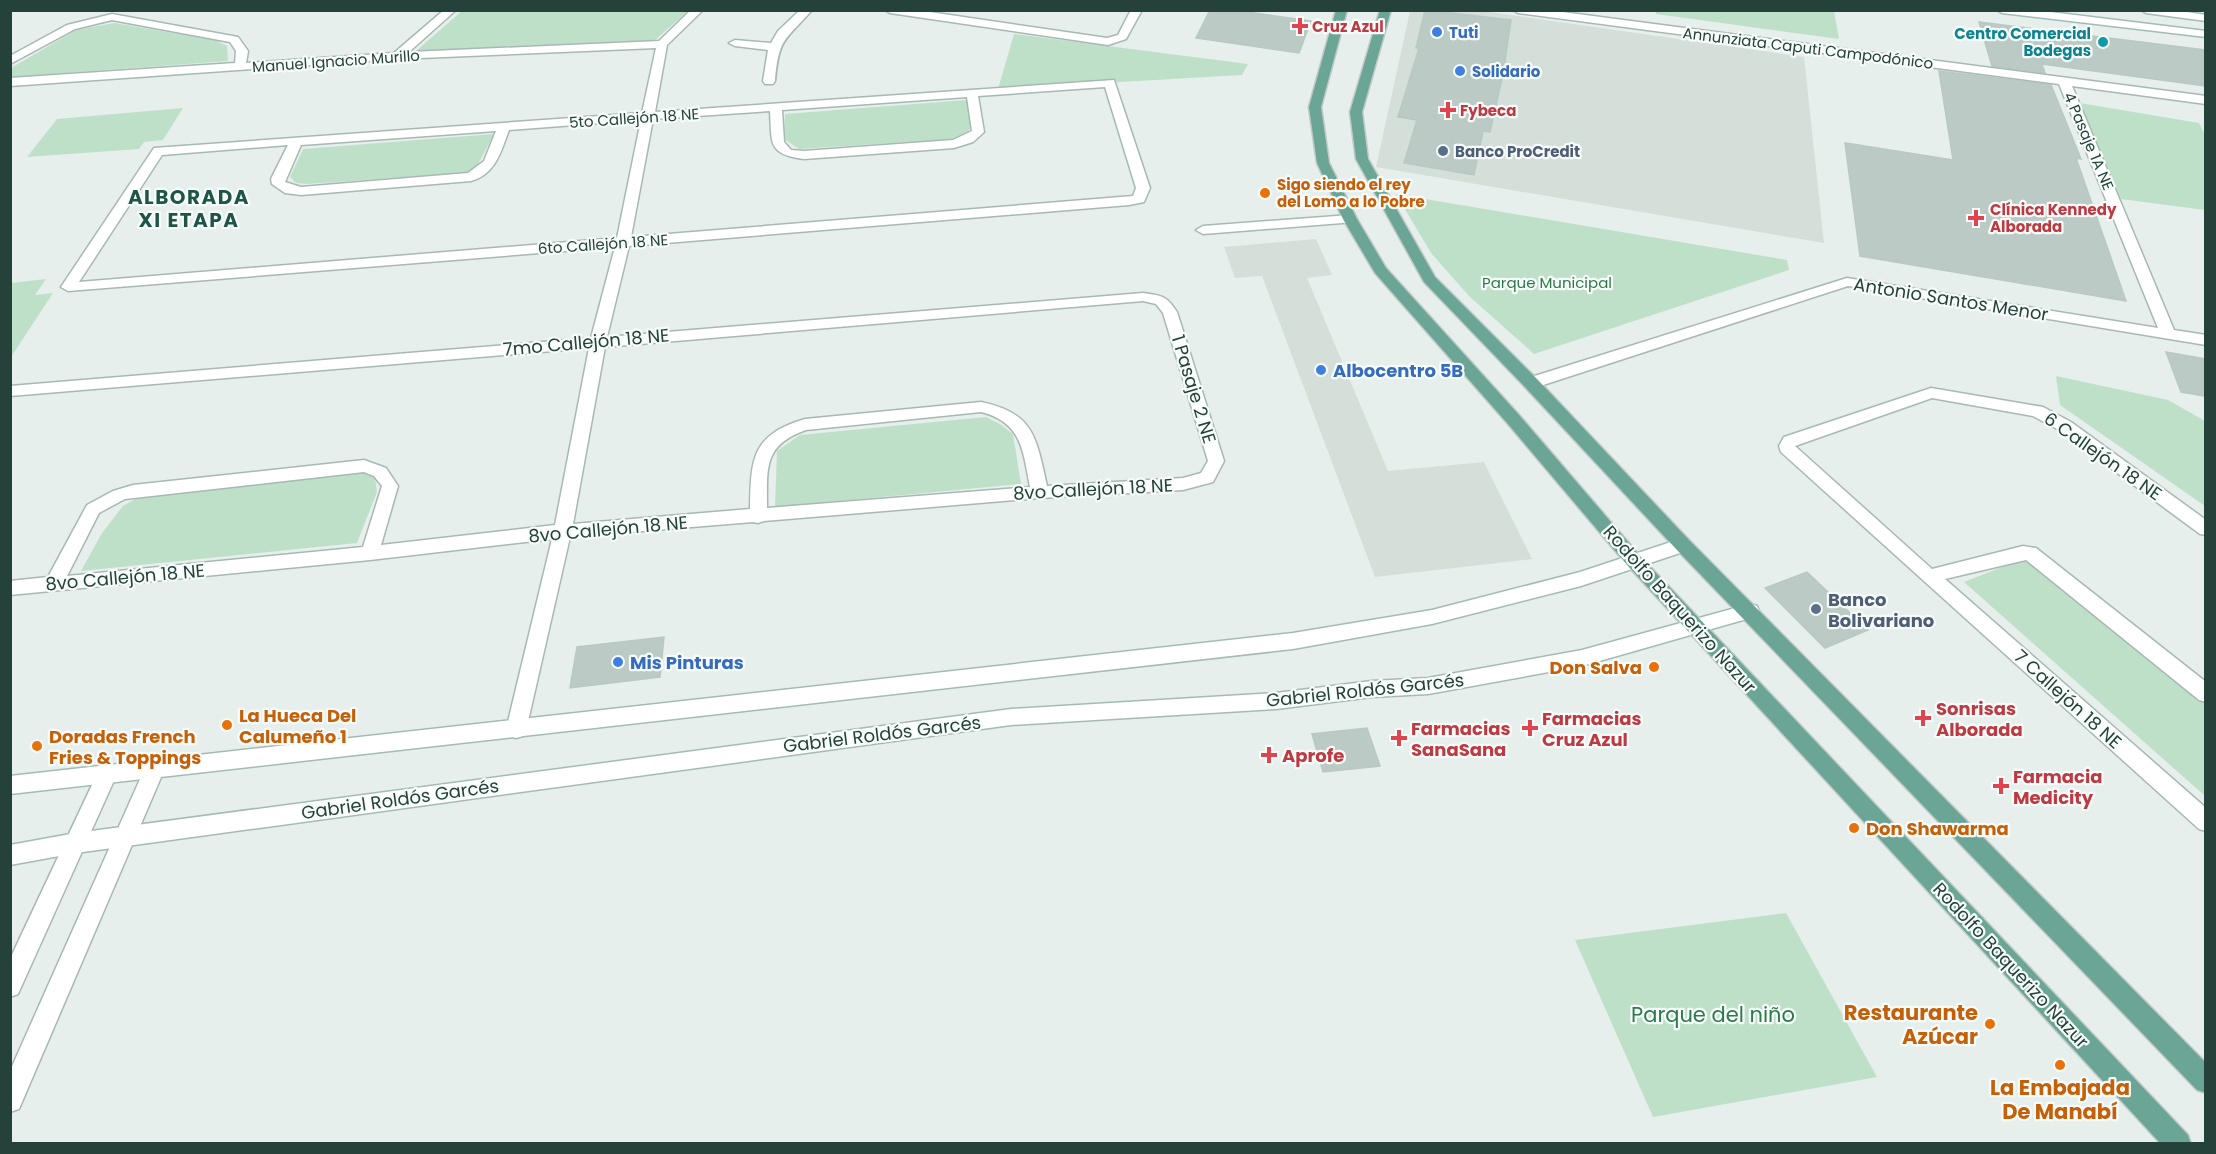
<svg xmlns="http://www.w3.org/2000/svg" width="2216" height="1154" font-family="Poppins,sans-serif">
<rect width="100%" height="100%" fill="#e6efeb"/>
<!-- built -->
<path fill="#d4dfda" d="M1410 11H1482L1804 57 1824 243 1376 167Z
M1316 239 1332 275 1307 278 1388 471 1484 462 1532 559 1375 577 1262 276 1235 278 1224 247Z"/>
<!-- green -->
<path fill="#bfe0c8" d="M463 10H688V11L655 40 416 51Z
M1656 10 1834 11 1839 39 1656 14Z
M114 23 215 40 227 46 228 61 11 77V68L76 30Z
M1014 34 1248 64 1242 75 998 89Z
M967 100 971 127 966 134 955 139 799 149 784 139 785 114Z
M2080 103 2199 123 2205 135V210L2121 199Z
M183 108 163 140 144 142 139 149 27 157 57 119Z
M494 134 475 170 464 173 307 184 296 183 290 177 303 149Z
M1396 194 1787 260 1789 270 1534 354 1469 296 1431 253Z
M46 279 35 295 53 293 11 357V283Z
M2056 376 2168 400 2205 421V506L2060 405Z
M986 417 1000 424 1013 434 1021 484 775 507 777 451 800 435Z
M360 471 375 478 377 492 357 543 81 571 102 533 123 506 144 494Z
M2035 554 2205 697V796L1964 582Z
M1786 913 1877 1077 1653 1117 1575 940Z"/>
<!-- building -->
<path fill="#bbcac4" stroke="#b8c9c2" stroke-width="1.5" d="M1210 10H1234L1311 21 1299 53 1196 38Z
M1425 10 1511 20 1503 74 1490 132 1483 131 1474 175 1404 163 1417 120 1398 117 1419 48H1416Z
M1979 22 2205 50V86L2042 64 2045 73 1992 66Z
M1939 71 2051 85 2081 159 2076 158 2126 301 1860 256 1845 143 1953 160Z
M2166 352 2205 359V396L2181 392Z
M1807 572 1868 630 1825 648 1765 588Z
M664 637 660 677 570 688 577 647Z
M1367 728 1380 766 1323 772 1312 734Z"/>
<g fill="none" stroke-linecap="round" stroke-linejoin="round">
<!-- minor casing -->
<g stroke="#a8b8b2" stroke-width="3">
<path id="minor" d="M444 10H456L409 52 659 41 691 10H703L667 45 655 112 1114 80 1150 188 1144 202 1129 205 629 246 607 337 1143 293C1162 296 1166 295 1177 312L1224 461 1213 482 1183 490 1040 498 764 521 758 523 753 522 570 537 526 730 523 736 516 738 509 736 506 730 552 539 370 560 10 595V581L48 577 87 505 113 491 133 485 364 460 386 468 398 486 381 545 555 525 589 348 10 396V386L591 338 615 247 68 291 61 287 154 148 642 113 656 48 397 59 10 86V78L235 63 236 51 230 42 112 20 75 29 10 64V56L67 25 112 14 238 37 248 51 246 63 394 53ZM1105 87 1136 188 1133 196 631 237 653 119 770 111C772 143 767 154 804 159L954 148 973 142 984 132 978 96ZM967 97 972 131 953 140 804 151 791 150 784 142 782 110ZM641 120 617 238 79 282 162 155 288 145 271 179 272 184 285 193 301 195 471 181C496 174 501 151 509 130ZM496 131 484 161 468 173 301 187 285 182 301 145ZM1143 301 1156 304 1163 313 1208 461 1201 473 1183 478 1047 486C1036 437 1034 413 981 402L805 419C751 435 751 459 750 509L573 524 605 347ZM981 412C1022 422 1023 451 1030 487L767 508C767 468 763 445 806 430ZM364 472 374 476 382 486 363 547 67 576 99 513 125 499Z
M800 10H812C785 41 779 37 775 81L773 84H765L763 81 768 50 735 46 729 43 735 40 771 43 778 31Z
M885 10H916L1107 38 1118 35 1131 10H1142L1126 39 1108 45 890 13Z
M1513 10H1547L2206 96V104L2072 86 2174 330 2206 335V345L1848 286 1537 387H1525L1523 383 1525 379 1847 278 2158 328 2059 84 1518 13Z
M1350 215 1357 219 1355 222 1203 234 1196 230 1203 226Z
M1931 388 2043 407 2071 422 2206 520V535L2200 534 2059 430 2033 416 1932 398 1795 446 1932 569 2023 546 2036 548 2206 682V702L2199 700 2026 560 1945 579 2206 808V831L2199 829 1781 452 1779 446 1784 437Z"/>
</g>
<!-- tertiary casing -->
<g stroke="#a8b8b2" stroke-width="3">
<path id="tertiary" d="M155 759 162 762 165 768 19 1109 10 1112V1071L145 768 148 762Z
M106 767 113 770 116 776 18 994 10 997V959L99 770Z"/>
</g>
<!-- secondary casing -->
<g stroke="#a4bbb3" stroke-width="3">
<path id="secondary" d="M1997 10H2034L2206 31V37L2002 13Z
M2141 10H2174L2206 15V21L2146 13Z
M1683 538 1689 540 1692 545 1689 550 1581 586 1432 624 1293 649 10 794V776L1293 633 1432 610 1580 572Z
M1750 604 1757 606 1759 611 1757 616 1582 666 1428 694 1372 697 1276 709 1011 725 76 853 10 865V845L76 833 1011 709 1276 693 1372 681 1428 678 1582 650Z"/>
</g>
<!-- primary casing -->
<g stroke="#c2cac8" stroke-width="3">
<path id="primary" d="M1336 10H1347L1321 107 1329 163 1357 219 1386 268 1520 416 1640 556 2188 1135 2191 1144H2161L1628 566 1508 424 1375 273 1343 219 1317 163 1309 107Z
M1380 10H1391L1362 112 1368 159 1435 277 1537 379 1689 540 2206 1063V1093L2197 1090 1677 550 1525 387 1424 282 1356 159 1350 112Z"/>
</g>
<!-- minor -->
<use href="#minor" fill="#fff" fill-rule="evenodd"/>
<!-- tertiary -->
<use href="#tertiary" fill="#fff" fill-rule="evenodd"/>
<!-- secondary -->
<use href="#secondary" fill="#fff" fill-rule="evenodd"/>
<!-- primary -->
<use href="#primary" fill="#6aa596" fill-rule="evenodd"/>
</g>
<!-- markers -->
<g fill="#e0444e" stroke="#f7fbf9" stroke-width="2">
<path d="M1297 17h6v6h6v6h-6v6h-6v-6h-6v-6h6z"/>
<path d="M1445 101h6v6h6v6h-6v6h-6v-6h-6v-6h6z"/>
<path d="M1973 209h6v6h6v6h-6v6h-6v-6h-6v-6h6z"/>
<path d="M1920 709h6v6h6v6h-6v6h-6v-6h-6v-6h6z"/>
<path d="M1527 719h6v6h6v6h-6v6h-6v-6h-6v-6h6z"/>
<path d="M1396 729h6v6h6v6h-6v6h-6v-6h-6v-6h6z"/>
<path d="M1266 746h6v6h6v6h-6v6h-6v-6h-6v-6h6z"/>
<path d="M1998 777h6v6h6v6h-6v6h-6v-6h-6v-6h6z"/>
</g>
<g fill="#3f7fe0" stroke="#f7fbf9" stroke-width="2">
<circle cx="1437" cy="32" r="6"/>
<circle cx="1460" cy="71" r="6"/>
<circle cx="1321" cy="370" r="6"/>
<circle cx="618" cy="662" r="6"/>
</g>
<circle fill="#0f9aa8" stroke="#f7fbf9" stroke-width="2" cx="2103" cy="42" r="6"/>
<g fill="#5c6f8a" stroke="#f7fbf9" stroke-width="2">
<circle cx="1443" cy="151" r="6"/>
<circle cx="1816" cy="609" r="6"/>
</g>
<g fill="#e8710a" stroke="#f7fbf9" stroke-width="2">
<circle cx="1265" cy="193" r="6"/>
<circle cx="1654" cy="667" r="6"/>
<circle cx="227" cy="725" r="6"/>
<circle cx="37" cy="746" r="6"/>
<circle cx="1854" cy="828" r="6"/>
<circle cx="1990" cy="1024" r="6"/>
<circle cx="2060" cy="1065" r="6"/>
</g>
<g text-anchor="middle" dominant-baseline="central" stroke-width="4.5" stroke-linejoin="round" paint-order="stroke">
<!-- far-health labels -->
<g font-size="15" font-weight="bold" fill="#be3a42" stroke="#f7fbf9" text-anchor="start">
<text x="1312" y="26">Cruz Azul</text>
<text x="1460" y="110">Fybeca</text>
<text x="1990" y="209">Clínica Kennedy<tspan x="1990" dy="17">Alborada</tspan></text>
</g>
<!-- far-shop labels -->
<g font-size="15" font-weight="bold" fill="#366cbe" stroke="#f7fbf9" text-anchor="start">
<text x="1449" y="32">Tuti</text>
<text x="1472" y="71">Solidario</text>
</g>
<!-- far-culture labels -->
<g font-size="15" font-weight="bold" fill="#0d838f" stroke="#f7fbf9" text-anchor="end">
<text x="2091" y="33">Centro Comercial<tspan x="2091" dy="17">Bodegas</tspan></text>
</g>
<!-- far-street labels -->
<g font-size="15" fill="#24423a" stroke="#f7fbf9">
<text transform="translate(1808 48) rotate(7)">Annunziata Caputi Campodónico</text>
<text transform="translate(336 61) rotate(-4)">Manuel Ignacio Murillo</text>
<text transform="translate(634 118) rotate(-4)">5to Callejón 18 NE</text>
<text transform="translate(2089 141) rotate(67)">4 Pasaje 1A NE</text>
<text transform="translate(603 244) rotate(-4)">6to Callejón 18 NE</text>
</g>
<!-- far-service labels -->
<g font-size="15" font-weight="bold" fill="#4e5e75" stroke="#f7fbf9" text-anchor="start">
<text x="1455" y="151">Banco ProCredit</text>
</g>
<!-- far-food labels -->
<g font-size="15" font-weight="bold" fill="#c56008" stroke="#f7fbf9" text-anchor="start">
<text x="1277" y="184">Sigo siendo el rey<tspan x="1277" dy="17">del Lomo a lo Pobre</tspan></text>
</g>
<!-- far-park labels -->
<g font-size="15" fill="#2d7a4b" stroke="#f7fbf9">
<text x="1547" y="282">Parque Municipal</text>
</g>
<!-- street labels -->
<g font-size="18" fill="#24423a" stroke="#f7fbf9">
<text transform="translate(1951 299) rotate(9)">Antonio Santos Menor</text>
<text transform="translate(586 342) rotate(-5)">7mo Callejón 18 NE</text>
<text transform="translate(1194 389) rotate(73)">1 Pasaje 2 NE</text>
<text transform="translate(2103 456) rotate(35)">6 Callejón 18 NE</text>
<text transform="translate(1093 489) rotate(-3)">8vo Callejón 18 NE</text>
<text transform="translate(608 529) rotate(-5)">8vo Callejón 18 NE</text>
<text transform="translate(125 577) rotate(-5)">8vo Callejón 18 NE</text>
<text transform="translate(1680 609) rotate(48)">Rodolfo Baquerizo Nazur</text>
<text transform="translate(1365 690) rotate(-6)">Gabriel Roldós Garcés</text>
<text transform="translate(2068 699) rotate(42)">7 Callejón 18 NE</text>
<text transform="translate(882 734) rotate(-7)">Gabriel Roldós Garcés</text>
<text transform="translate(400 799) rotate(-8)">Gabriel Roldós Garcés</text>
<text transform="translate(2011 965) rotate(47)">Rodolfo Baquerizo Nazur</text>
</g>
<!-- shop labels -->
<g font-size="18" font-weight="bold" fill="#366cbe" stroke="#f7fbf9" text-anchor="start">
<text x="1333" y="370">Albocentro 5B</text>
<text x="630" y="662">Mis Pinturas</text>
</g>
<!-- service labels -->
<g font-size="18" font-weight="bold" fill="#4e5e75" stroke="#f7fbf9" text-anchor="start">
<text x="1828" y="599">Banco<tspan x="1828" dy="21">Bolivariano</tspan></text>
</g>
<!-- food labels -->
<g font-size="18" font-weight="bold" fill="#c56008" stroke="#f7fbf9" text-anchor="start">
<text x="1642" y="667" text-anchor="end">Don Salva</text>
<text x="239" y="715">La Hueca Del<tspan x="239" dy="21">Calumeño 1</tspan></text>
<text x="49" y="736">Doradas French<tspan x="49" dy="21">Fries &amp; Toppings</tspan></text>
<text x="1866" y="828">Don Shawarma</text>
</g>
<!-- health labels -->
<g font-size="18" font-weight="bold" fill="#be3a42" stroke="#f7fbf9" text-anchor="start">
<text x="1936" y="708">Sonrisas<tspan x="1936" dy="21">Alborada</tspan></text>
<text x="1542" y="718">Farmacias<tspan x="1542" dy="21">Cruz Azul</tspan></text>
<text x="1411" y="728">Farmacias<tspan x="1411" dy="21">SanaSana</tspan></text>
<text x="1282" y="755">Aprofe</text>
<text x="2013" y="776">Farmacia<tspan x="2013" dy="21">Medicity</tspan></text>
</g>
<!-- far-district labels -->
<g font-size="20" font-weight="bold" letter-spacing="1.5" fill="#1f5548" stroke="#f7fbf9">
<text x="189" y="197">ALBORADA<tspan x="189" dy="23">XI ETAPA</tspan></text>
</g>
<!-- near-food labels -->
<g font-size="21" font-weight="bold" fill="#c56008" stroke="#f7fbf9" text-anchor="end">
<text x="1978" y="1012">Restaurante<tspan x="1978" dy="24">Azúcar</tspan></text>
<text x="2060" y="1087" text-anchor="middle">La Embajada<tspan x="2060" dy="24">De Manabí</tspan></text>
</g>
<!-- near-park labels -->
<g font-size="21" fill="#2d7a4b" stroke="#f7fbf9">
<text x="1713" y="1014">Parque del niño</text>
</g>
</g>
<!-- border -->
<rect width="2216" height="1154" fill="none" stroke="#24423a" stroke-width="24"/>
</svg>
